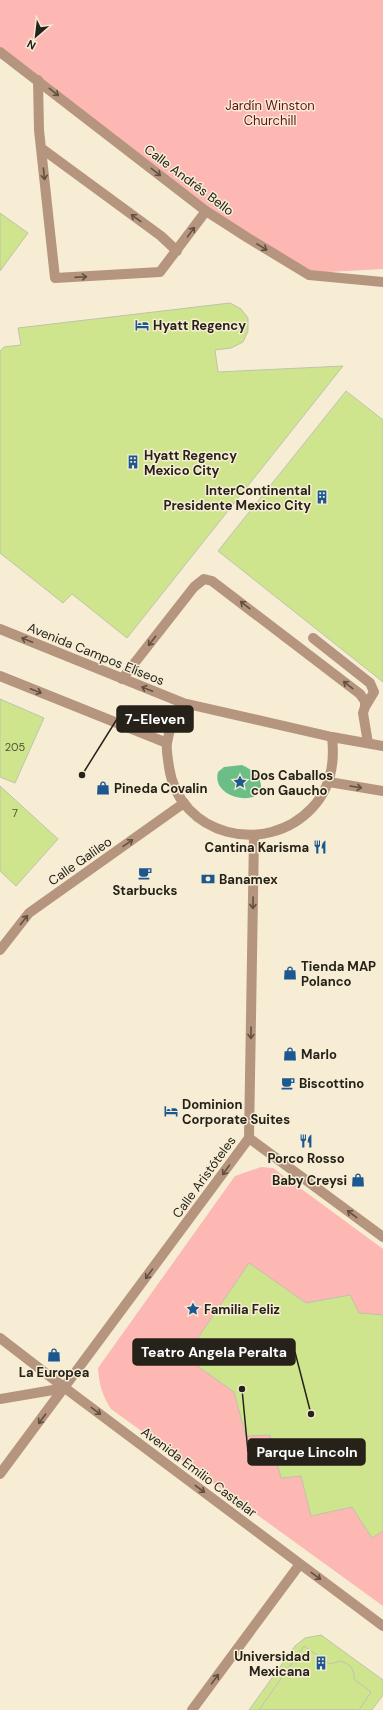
<svg xmlns="http://www.w3.org/2000/svg" width="383" height="1710" font-family="'DM Sans',sans-serif">
<rect width="100%" height="100%" fill="#f7edd5"/>
<!-- green -->
<path fill="#fdb8b3" d="M0 0H383V269L311 273 243 233 0 48Z
M261 1167 273 1168 383 1249V1606L111 1409C102 1395 99 1384 98 1368L235 1176Z"/>
<!-- water -->
<path fill="#6bbe85" d="M242 765C250 769 257 773 260 781 270 808 210 802 218 772L224 767Z"/>
<!-- building -->
<path fill="#cfe58d" stroke="#bdc4ac" d="M0 213 28 233 0 271Z
M230 303 241 309 248 318V331L243 342 231 348 215 350 218 372 343 366 127 638 72 594 63 603 0 553V351L4 347 21 345 18 328Z
M346 391 383 420V682L218 551Z
M0 699 44 718 15 783 0 777Z
M0 786 58 839 16 886 0 871Z
M249 1263 306 1303 350 1295 359 1313 383 1315V1531L372 1538 352 1507 311 1516 301 1476 281 1478 270 1435 246 1436 234 1392 185 1357Z
M321 1635 383 1680V1695L372 1710H249L295 1646 305 1638Z
M304 1646 330 1664 340 1661 346 1663 351 1667 354 1673V1679L371 1692 359 1710H259Z"/>
<g fill="none" stroke-linecap="round" stroke-linejoin="round">
<!-- service -->
<path stroke="#b6957e" stroke-width="10" d="M38 80 39 130 55 278 160 272 206 211
M41 148 161 236 177 251
M313 638 370 683 374 692 365 707
M122 679 194 587 204 579 212 581 360 694 365 701V707L363 713 368 743"/>
<!-- minor -->
<path stroke="#b6957e" stroke-width="10" d="M0 52 206 211 248 238 309 275 383 282
M0 950 29 913 184 803
M249 1138 383 1237
M0 1338 65 1388 383 1626
M0 1399 65 1388
M0 1474 249 1138 254 836
M192 1710 300 1564"/>
<!-- tertiary -->
<path stroke="#b6957e" stroke-width="10" d="M0 629 183 703
M0 676 167 743
M183 703 332 737C335 763 331 788 312 808 266 857 179 836 169 767 168 759 166 750 167 743 169 728 176 716 183 703Z
M332 737 383 746
M329 782 383 791"/>
</g>
<!-- one-way arrows -->
<defs><path id="oneway-shaft" d="M-6 0H5M1.5-3L5.5 0L1.5 3" fill="none" stroke-width="1.6" stroke-linecap="round" stroke-linejoin="round"/></defs>
<g stroke="#605042">
<use href="#oneway-shaft" transform="translate(54 92) rotate(38)"/>
<use href="#oneway-shaft" transform="translate(156 172) rotate(38)"/>
<use href="#oneway-shaft" transform="translate(44 174) rotate(84)"/>
<use href="#oneway-shaft" transform="translate(136 218) rotate(-144)"/>
<use href="#oneway-shaft" transform="translate(191 232) rotate(-54)"/>
<use href="#oneway-shaft" transform="translate(262 247) rotate(31)"/>
<use href="#oneway-shaft" transform="translate(81 277) rotate(-3)"/>
<use href="#oneway-shaft" transform="translate(245 605) rotate(-142)"/>
<use href="#oneway-shaft" transform="translate(27 640) rotate(-158)"/>
<use href="#oneway-shaft" transform="translate(152 641) rotate(128)"/>
<use href="#oneway-shaft" transform="translate(348 685) rotate(-142)"/>
<use href="#oneway-shaft" transform="translate(147 689) rotate(-158)"/>
<use href="#oneway-shaft" transform="translate(36 691) rotate(22)"/>
<use href="#oneway-shaft" transform="translate(356 787) rotate(9)"/>
<use href="#oneway-shaft" transform="translate(128 843) rotate(-35)"/>
<use href="#oneway-shaft" transform="translate(253 903) rotate(91)"/>
<use href="#oneway-shaft" transform="translate(24 920) rotate(-52)"/>
<use href="#oneway-shaft" transform="translate(251 1033) rotate(91)"/>
<use href="#oneway-shaft" transform="translate(226 1170) rotate(126)"/>
<use href="#oneway-shaft" transform="translate(352 1214) rotate(-143)"/>
<use href="#oneway-shaft" transform="translate(149 1274) rotate(126)"/>
<use href="#oneway-shaft" transform="translate(96 1411) rotate(37)"/>
<use href="#oneway-shaft" transform="translate(42 1419) rotate(127)"/>
<use href="#oneway-shaft" transform="translate(200 1489) rotate(37)"/>
<use href="#oneway-shaft" transform="translate(316 1576) rotate(37)"/>
<use href="#oneway-shaft" transform="translate(215 1679) rotate(-54)"/>
</g>
<!-- icons -->
<defs>
<g id="hotel-bare" transform="scale(1.08)"><path d="M-6-4.5h1.5V1H6V5H4.5V3h-9V5H-6ZM-4 0a1.8 1.8 0 1 1 3.6 0ZM.5 0V-2.5h3Q6-2.5 6 0Z" fill="#1c588f" stroke="#f7edd5" stroke-width="2.5" paint-order="stroke"/></g>
<g id="building-bare" transform="scale(1.08)"><path d="M-4-6H4V6H1V3H-1V6H-4ZM-2.5-4.3h1.7v1.8h-1.7ZM.8-4.3h1.7v1.8H.8ZM-2.5-1h1.7V.8h-1.7ZM.8-1h1.7V.8H.8Z" fill="#1c588f" stroke="#f7edd5" stroke-width="2.5" paint-order="stroke"/></g>
<g id="sight-bare" transform="scale(1.08)"><path d="M0-6L1.8-2.2L6-1.7L2.9 1.2L3.7 5.4L0 3.3L-3.7 5.4L-2.9 1.2L-6-1.7L-1.8-2.2Z" fill="#1c588f" stroke="#f7edd5" stroke-width="2.5" paint-order="stroke"/></g>
<g id="shop-bare" transform="scale(1.08)"><path d="M-5-2.5h2.3a2.7 3.5 0 0 1 5.4 0H5L5.5 6h-11ZM-1.5-2.5h3a1.5 2.3 0 0 0-3 0Z" fill="#1c588f" stroke="#f7edd5" stroke-width="2.5" paint-order="stroke"/></g>
<g id="restaurant-bare" transform="scale(1.08)"><path d="M-5-6h1v4h1v-4h1v4h1v-4h1v5L-1.5 .5V6h-2V.5L-5-1ZM5-6V6H3V1.5H1.5Q1.5-4 5-6Z" fill="#1c588f" stroke="#f7edd5" stroke-width="2.5" paint-order="stroke"/></g>
<g id="cafe-bare" transform="scale(1.08)"><path d="M-5.5-4.5H6V0H3Q3 3.5 0 3.5H-2.5Q-5.5 3.5-5.5 0ZM3-3.2v2h1.7v-2ZM-6 4.5H4V6H-6Z" fill="#1c588f" stroke="#f7edd5" stroke-width="2.5" paint-order="stroke"/></g>
<g id="bank-bare" transform="scale(1.08)"><path d="M-6-4H6V4H-6ZM0-2.3a2.3 2.3 0 1 0 0 4.6a2.3 2.3 0 1 0 0-4.6Z" fill="#1c588f" stroke="#f7edd5" stroke-width="2.5" paint-order="stroke"/></g>
</defs>
<g fill-rule="evenodd">
<use href="#hotel-bare" x="142" y="325"/>
<use href="#building-bare" x="133" y="462"/>
<use href="#building-bare" x="322" y="497"/>
<use href="#sight-bare" x="240" y="782"/>
<use href="#shop-bare" x="103" y="788"/>
<use href="#restaurant-bare" x="320" y="847"/>
<use href="#cafe-bare" x="145" y="873"/>
<use href="#bank-bare" x="208" y="879"/>
<use href="#shop-bare" x="290" y="973"/>
<use href="#shop-bare" x="290" y="1054"/>
<use href="#cafe-bare" x="288" y="1083"/>
<use href="#hotel-bare" x="171" y="1111"/>
<use href="#restaurant-bare" x="306" y="1141"/>
<use href="#shop-bare" x="358" y="1180"/>
<use href="#sight-bare" x="193" y="1309"/>
<use href="#shop-bare" x="54" y="1355"/>
<use href="#building-bare" x="321" y="1663"/>
</g>
<g text-anchor="middle" dominant-baseline="central" stroke-width="3" stroke-linejoin="round" paint-order="stroke">
<!-- number labels -->
<g font-size="11" fill="#505337">
<text x="15" y="747">205</text>
<text x="15" y="813">7</text>
</g>
<!-- park labels -->
<g font-size="13" fill="#661217" stroke="#f7edd5">
<text x="270" y="105">Jardín Winston<tspan x="270" dy="15">Churchill</tspan></text>
</g>
<!-- street labels -->
<g font-size="13" fill="#26221a" stroke="#f7edd5">
<text transform="translate(189 180) rotate(37)">Calle Andrés Bello</text>
<text transform="translate(96 654) rotate(22)">Avenida Campos Elíseos</text>
<text transform="translate(80 861) rotate(-35)">Calle Galileo</text>
<text transform="translate(204 1177) rotate(-54)">Calle Aristóteles</text>
<text transform="translate(199 1472) rotate(37)">Avenida Emilio Castelar</text>
</g>
<!-- poi labels -->
<g font-size="13" font-weight="bold" fill="#26221a" stroke="#f7edd5" text-anchor="start">
<text x="153" y="325">Hyatt Regency</text>
<text x="144" y="455">Hyatt Regency<tspan x="144" dy="15">Mexico City</tspan></text>
<text x="311" y="490" text-anchor="end">InterContinental<tspan x="311" dy="15">Presidente Mexico City</tspan></text>
<text x="251" y="775">Dos Caballos<tspan x="251" dy="15">con Gaucho</tspan></text>
<text x="114" y="788">Pineda Covalin</text>
<text x="309" y="847" text-anchor="end">Cantina Karisma</text>
<text x="219" y="879">Banamex</text>
<text x="145" y="890" text-anchor="middle">Starbucks</text>
<text x="301" y="966">Tienda MAP<tspan x="301" dy="15">Polanco</tspan></text>
<text x="301" y="1054">Marlo</text>
<text x="299" y="1083">Biscottino</text>
<text x="182" y="1104">Dominion<tspan x="182" dy="15">Corporate Suites</tspan></text>
<text x="306" y="1158" text-anchor="middle">Porco Rosso</text>
<text x="347" y="1180" text-anchor="end">Baby Creysi</text>
<text x="204" y="1309">Familia Feliz</text>
<text x="54" y="1372" text-anchor="middle">La Europea</text>
<text x="310" y="1656" text-anchor="end">Universidad<tspan x="310" dy="15">Mexicana</tspan></text>
</g>
</g>
<!-- callouts -->
<path fill="none" stroke="#26221a" stroke-width="1.5" d="M82 775L117 719M311 1414L295 1352M242 1389L248 1452"/>
<g fill="#26221a" stroke="#f7edd5" stroke-width="1.5">
<circle cx="82" cy="775" r="4"/>
<circle cx="311" cy="1414" r="4"/>
<circle cx="242" cy="1389" r="4"/>
</g>
<g fill="#26221a" stroke="#26221a" stroke-width="1.5">
<rect x="117" y="706" width="76" height="26" rx="4"/>
<rect x="133" y="1339" width="162" height="26" rx="4"/>
<rect x="248" y="1439" width="117" height="26" rx="4"/>
</g>
<g font-size="14" text-anchor="middle" font-weight="bold" fill="#fff">
<text x="155" y="724">7-Eleven</text>
<text x="214" y="1357">Teatro Angela Peralta</text>
<text x="307" y="1457">Parque Lincoln</text>
</g>
<!-- north arrow -->
<g transform="translate(36 36) rotate(208)" stroke="#f7edd5" stroke-width="3" paint-order="stroke">
<path d="M0-3L7 15L0 10L-7 15Z" fill="#26221a"/>
<text y="-6" font-size="11" font-weight="bold" text-anchor="middle" fill="#26221a">N</text>
</g>
</svg>
